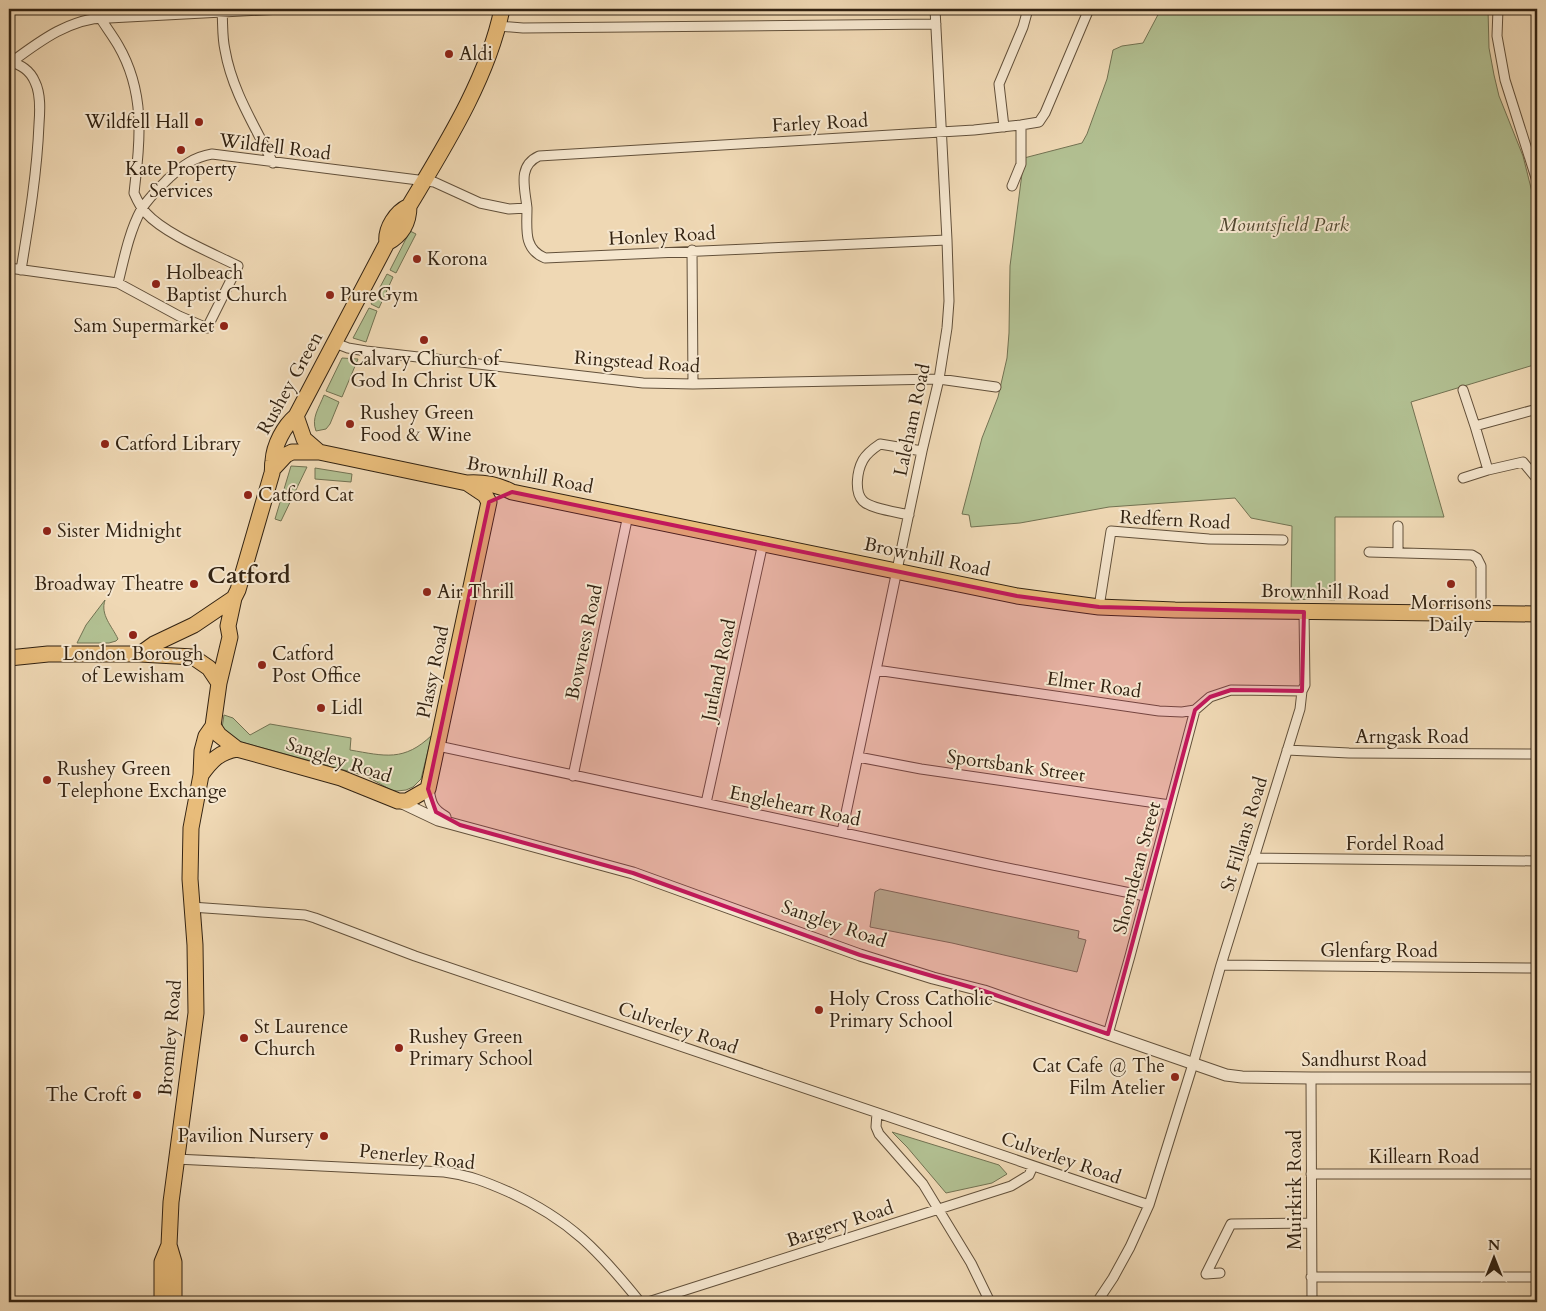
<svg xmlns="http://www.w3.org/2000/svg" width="1546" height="1311" font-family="Cardo,serif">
<rect width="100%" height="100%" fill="#efd8b4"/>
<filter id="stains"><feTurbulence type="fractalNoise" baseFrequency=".004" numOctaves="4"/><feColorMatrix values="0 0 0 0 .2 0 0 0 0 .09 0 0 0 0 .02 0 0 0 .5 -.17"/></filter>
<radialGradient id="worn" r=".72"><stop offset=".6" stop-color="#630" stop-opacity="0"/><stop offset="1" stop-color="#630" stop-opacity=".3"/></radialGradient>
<!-- green -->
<path fill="#b2c092" stroke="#727252" d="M1161 9H1488L1489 48 1494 75 1499 96 1523 156 1537 212V364L1411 402 1444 517H1335V600L1319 599 1318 597H1313V599L1291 600 1292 526 1251 518 1235 498 1109 507 1020 523 971 527 969 515 962 514 982 438 998 397 1007 358 1009 333 1010 266 1024 158 1082 143 1087 134 1107 79 1113 50 1122 46 1143 43Z
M410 231 416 234 396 273 390 270Z
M387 274 393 277 379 308 371 304Z
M369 308 377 311 366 342 353 338Z
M342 358 358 359 342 397 326 391Z
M324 395 339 402 330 424 326 429 316 431C311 418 319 408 324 395Z
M291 466 307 467 281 521 275 519Z
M315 468 352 474 351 482 315 479Z
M105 600C100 615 112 626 118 639L116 641 109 643H77L86 625Z
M224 715 233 718 250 735 270 724 351 738 350 750C385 756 404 762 432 735L421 779 413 787 406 790 397 791 391 790 366 776 230 739 222 728Z
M880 889 1079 931 1078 938 1086 940 1077 972 952 943 870 927 875 892Z
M892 1132 999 1165 1007 1174 992 1183 946 1193 907 1147Z"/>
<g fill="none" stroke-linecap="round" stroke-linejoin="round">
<!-- minor casing -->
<g stroke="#62503a" stroke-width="11">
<path id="minor" d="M1498 9 1497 36 1505 80 1537 181
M222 11C223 24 222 37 225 50 232 91 255 126 273 163
M498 26 523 28 936 24
M9 61C21 65 30 70 35 82 41 94 40 111 39 124 37 173 29 221 21 270
M9 64C37 43 72 16 109 18L282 9
M1004 127 999 84 1023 27 1028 9
M1012 186 1021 164V125
M527 208C525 188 517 166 539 156L974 130 1021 125 1039 122 1045 113 1089 9
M692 250 693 384
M9 268 118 283 179 316 207 328 238 266C212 253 165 234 146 213 140 207 137 200 134 193 140 140 146 93 118 45 111 33 102 22 95 9
M118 283C124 259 129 232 141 210 148 198 160 187 169 178 182 166 194 157 212 154L434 182 480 203 509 209 527 208C527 229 523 249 545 258L947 240
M335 343 348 348 366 351 643 383 693 384 939 379 996 387
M1463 390 1475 426
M1537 409 1475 426 1488 470 1523 462 1537 479
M1463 478 1488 470
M909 515C897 512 871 509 863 501 854 492 857 471 863 460 867 453 874 448 880 444L922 451
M1398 526V553
M1369 552 1440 554 1472 555 1477 558 1481 566V613
M1099 607 1111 531 1209 539 1283 540
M876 670 1159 711 1182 712 1195 710 1210 697 1231 690 1302 691
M438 746 993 865 1145 896
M1287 750 1349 753 1537 754
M858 757 921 769 1170 805
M573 776 628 515
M706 803 763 543
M842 832 922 451 939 379 947 328 949 301 947 240 935 9
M1253 858 1537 861
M191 907 305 915 315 918 415 956 1149 1205
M1221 965 1537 968
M1108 1034 1130 956 1195 710
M1311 1078 1312 1302
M877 1113 876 1127 879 1134 923 1184 971 1263 990 1302
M176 1159 444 1172C469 1175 486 1182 509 1192 570 1220 599 1251 640 1302
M1311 1174H1537
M1220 1273 1206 1274 1231 1224 1311 1223
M1311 1277H1537
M648 1302 1011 1186 1029 1175 1033 1166
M1097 1302 1113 1278 1130 1247 1149 1205 1193 1064 1221 965 1300 709 1302 691 1305 685 1304 612"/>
</g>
<!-- tertiary casing -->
<g stroke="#62503a" stroke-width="13">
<path id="tertiary" d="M428 789C430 803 432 810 445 817
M398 801 438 820 633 873 860 955 933 978 984 991 1226 1075 1242 1077 1311 1078H1537"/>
</g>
<!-- trunk casing -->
<g stroke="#332312" stroke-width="17">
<path id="trunk" d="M387 243C402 235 409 223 409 206 445 146 488 78 502 9
M296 416 304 439 319 452
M273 469 286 455 292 452H319L467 483C483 482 497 484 512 492L1017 596 1099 607 1175 610 1537 614
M140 654 154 644 194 625 234 598
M9 658 48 654H140L193 657 209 668 219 683
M213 726 219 735 237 749 341 778 398 801H407L428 789 489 502 485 495 467 483
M201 775C211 761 219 752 237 749
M162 1302V1262L169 1245
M174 1302V1262L169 1245 171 1202 196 1013 195 945 190 879 191 828 201 775 202 751 206 736 213 726 219 683 230 637 228 626 234 598 238 590 272 473C273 469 272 465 273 461 274 445 284 426 296 416L387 243C385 228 396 212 409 206"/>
</g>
<!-- minor -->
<use href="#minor" stroke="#f5e6ce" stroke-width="9"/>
<!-- tertiary -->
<use href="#tertiary" stroke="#f5e6ce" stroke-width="11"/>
<!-- trunk -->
<use href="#trunk" stroke="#e8bc7a" stroke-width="15"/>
</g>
<!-- marked area -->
<path fill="#c2185b" fill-opacity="0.2" stroke="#c2185b" stroke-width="4" stroke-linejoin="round" d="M512 492 1017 596 1099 607 1304 612 1302 691 1231 690 1210 697 1195 710 1108 1034 984 991 860 955 633 873 460 825 436 812 428 789 489 502Z"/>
<!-- markers -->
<g fill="#8f2418" stroke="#f5e6ce" stroke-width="2">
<circle cx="449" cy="54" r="5"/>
<circle cx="199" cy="122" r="5"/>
<circle cx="181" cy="150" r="5"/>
<circle cx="417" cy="259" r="5"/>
<circle cx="156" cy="284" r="5"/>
<circle cx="330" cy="295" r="5"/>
<circle cx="224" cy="326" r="5"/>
<circle cx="424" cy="340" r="5"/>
<circle cx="350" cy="424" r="5"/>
<circle cx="105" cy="444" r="5"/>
<circle cx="248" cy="495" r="5"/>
<circle cx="47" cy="531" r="5"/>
<circle cx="194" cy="584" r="5"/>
<circle cx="1451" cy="584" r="5"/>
<circle cx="427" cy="592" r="5"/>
<circle cx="133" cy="635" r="5"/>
<circle cx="262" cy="665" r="5"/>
<circle cx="321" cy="708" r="5"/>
<circle cx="47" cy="780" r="5"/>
<circle cx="819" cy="1010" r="5"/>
<circle cx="244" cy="1038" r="5"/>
<circle cx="399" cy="1048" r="5"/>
<circle cx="1175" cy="1077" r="5"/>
<circle cx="137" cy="1095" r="5"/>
<circle cx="324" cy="1136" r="5"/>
</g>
<g text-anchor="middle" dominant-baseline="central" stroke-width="4" stroke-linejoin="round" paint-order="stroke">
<!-- poi labels -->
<g font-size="19" fill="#332312" stroke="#f5e6ce" text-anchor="start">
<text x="459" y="54">Aldi</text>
<text x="189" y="122" text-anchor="end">Wildfell Hall</text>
<text x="181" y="169" text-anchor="middle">Kate Property<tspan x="181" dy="22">Services</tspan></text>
<text x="427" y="259">Korona</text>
<text x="166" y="273">Holbeach<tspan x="166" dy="22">Baptist Church</tspan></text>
<text x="340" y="295">PureGym</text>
<text x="214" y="326" text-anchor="end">Sam Supermarket</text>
<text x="424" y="359" text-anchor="middle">Calvary Church of<tspan x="424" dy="22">God In Christ UK</tspan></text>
<text x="360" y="413">Rushey Green<tspan x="360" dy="22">Food &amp; Wine</tspan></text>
<text x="115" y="444">Catford Library</text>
<text x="258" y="495">Catford Cat</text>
<text x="57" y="531">Sister Midnight</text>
<text x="184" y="584" text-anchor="end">Broadway Theatre</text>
<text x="437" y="592">Air Thrill</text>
<text x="1451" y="603" text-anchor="middle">Morrisons<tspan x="1451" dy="22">Daily</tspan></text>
<text x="133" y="654" text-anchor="middle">London Borough<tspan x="133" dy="22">of Lewisham</tspan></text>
<text x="272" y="654">Catford<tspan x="272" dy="22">Post Office</tspan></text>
<text x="331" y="708">Lidl</text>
<text x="57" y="769">Rushey Green<tspan x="57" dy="22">Telephone Exchange</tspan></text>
<text x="829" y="999">Holy Cross Catholic<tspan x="829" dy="22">Primary School</tspan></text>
<text x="254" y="1027">St Laurence<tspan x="254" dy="22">Church</tspan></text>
<text x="409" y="1037">Rushey Green<tspan x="409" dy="22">Primary School</tspan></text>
<text x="1165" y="1066" text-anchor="end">Cat Cafe @ The<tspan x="1165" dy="22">Film Atelier</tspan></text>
<text x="127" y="1095" text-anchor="end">The Croft</text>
<text x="314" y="1136" text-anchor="end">Pavilion Nursery</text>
</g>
<!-- street labels -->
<g font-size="19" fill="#332312" stroke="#f5e6ce">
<text transform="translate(820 123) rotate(-3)">Farley Road</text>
<text transform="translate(275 147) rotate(7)">Wildfell Road</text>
<text transform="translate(662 236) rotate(-3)">Honley Road</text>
<text transform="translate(637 362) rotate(4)">Ringstead Road</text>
<text transform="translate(290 383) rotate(-61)">Rushey Green</text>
<text transform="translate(912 420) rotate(-78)">Laleham Road</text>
<text transform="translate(530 475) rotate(11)">Brownhill Road</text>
<text transform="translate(1175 520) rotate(3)">Redfern Road</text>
<text transform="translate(927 557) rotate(12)">Brownhill Road</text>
<text transform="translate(1325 592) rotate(1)">Brownhill Road</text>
<text transform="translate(584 642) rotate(-78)">Bowness Road</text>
<text transform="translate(719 670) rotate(-78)">Jutland Road</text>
<text transform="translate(433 672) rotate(-78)">Plassy Road</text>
<text transform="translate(1094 685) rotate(8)">Elmer Road</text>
<text x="1412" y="737">Arngask Road</text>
<text transform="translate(339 760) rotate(18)">Sangley Road</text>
<text transform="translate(1016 766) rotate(8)">Sportsbank Street</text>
<text transform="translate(795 806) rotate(12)">Engleheart Road</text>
<text transform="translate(1244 834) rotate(-73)">St Fillans Road</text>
<text x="1395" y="844">Fordel Road</text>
<text transform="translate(1137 868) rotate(-75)">Shorndean Street</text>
<text transform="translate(834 924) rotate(19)">Sangley Road</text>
<text x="1379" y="951">Glenfarg Road</text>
<text transform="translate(678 1028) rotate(19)">Culverley Road</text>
<text transform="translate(170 1038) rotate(-85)">Bromley Road</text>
<text x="1364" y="1060">Sandhurst Road</text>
<text transform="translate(417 1157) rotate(6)">Penerley Road</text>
<text x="1424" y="1157">Killearn Road</text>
<text transform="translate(1061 1158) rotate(19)">Culverley Road</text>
<text transform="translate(1295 1190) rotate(-90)">Muirkirk Road</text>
<text transform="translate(840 1224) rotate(-18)">Bargery Road</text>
</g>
<!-- park labels -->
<g font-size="19" font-style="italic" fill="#534a32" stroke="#f5e6ce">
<text x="1284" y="225">Mountsfield Park</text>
</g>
<!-- district labels -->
<g font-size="24" font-weight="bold" fill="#332312" stroke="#f5e6ce">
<text x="249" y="575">Catford</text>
</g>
</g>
<!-- margin -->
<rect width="1546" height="1311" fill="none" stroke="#efd8b4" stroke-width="30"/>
<rect x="10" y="10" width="1526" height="1291" fill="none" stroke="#332312" stroke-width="2.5"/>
<rect x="15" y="15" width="1516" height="1281" fill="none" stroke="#332312"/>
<!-- north arrow -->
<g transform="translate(1494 1258)" stroke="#f5e6ce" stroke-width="4" paint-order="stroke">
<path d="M0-4L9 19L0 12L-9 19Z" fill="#332312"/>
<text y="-8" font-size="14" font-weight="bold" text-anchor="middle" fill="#332312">N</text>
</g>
<rect width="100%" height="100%" filter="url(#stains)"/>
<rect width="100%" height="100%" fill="url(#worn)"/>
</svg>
